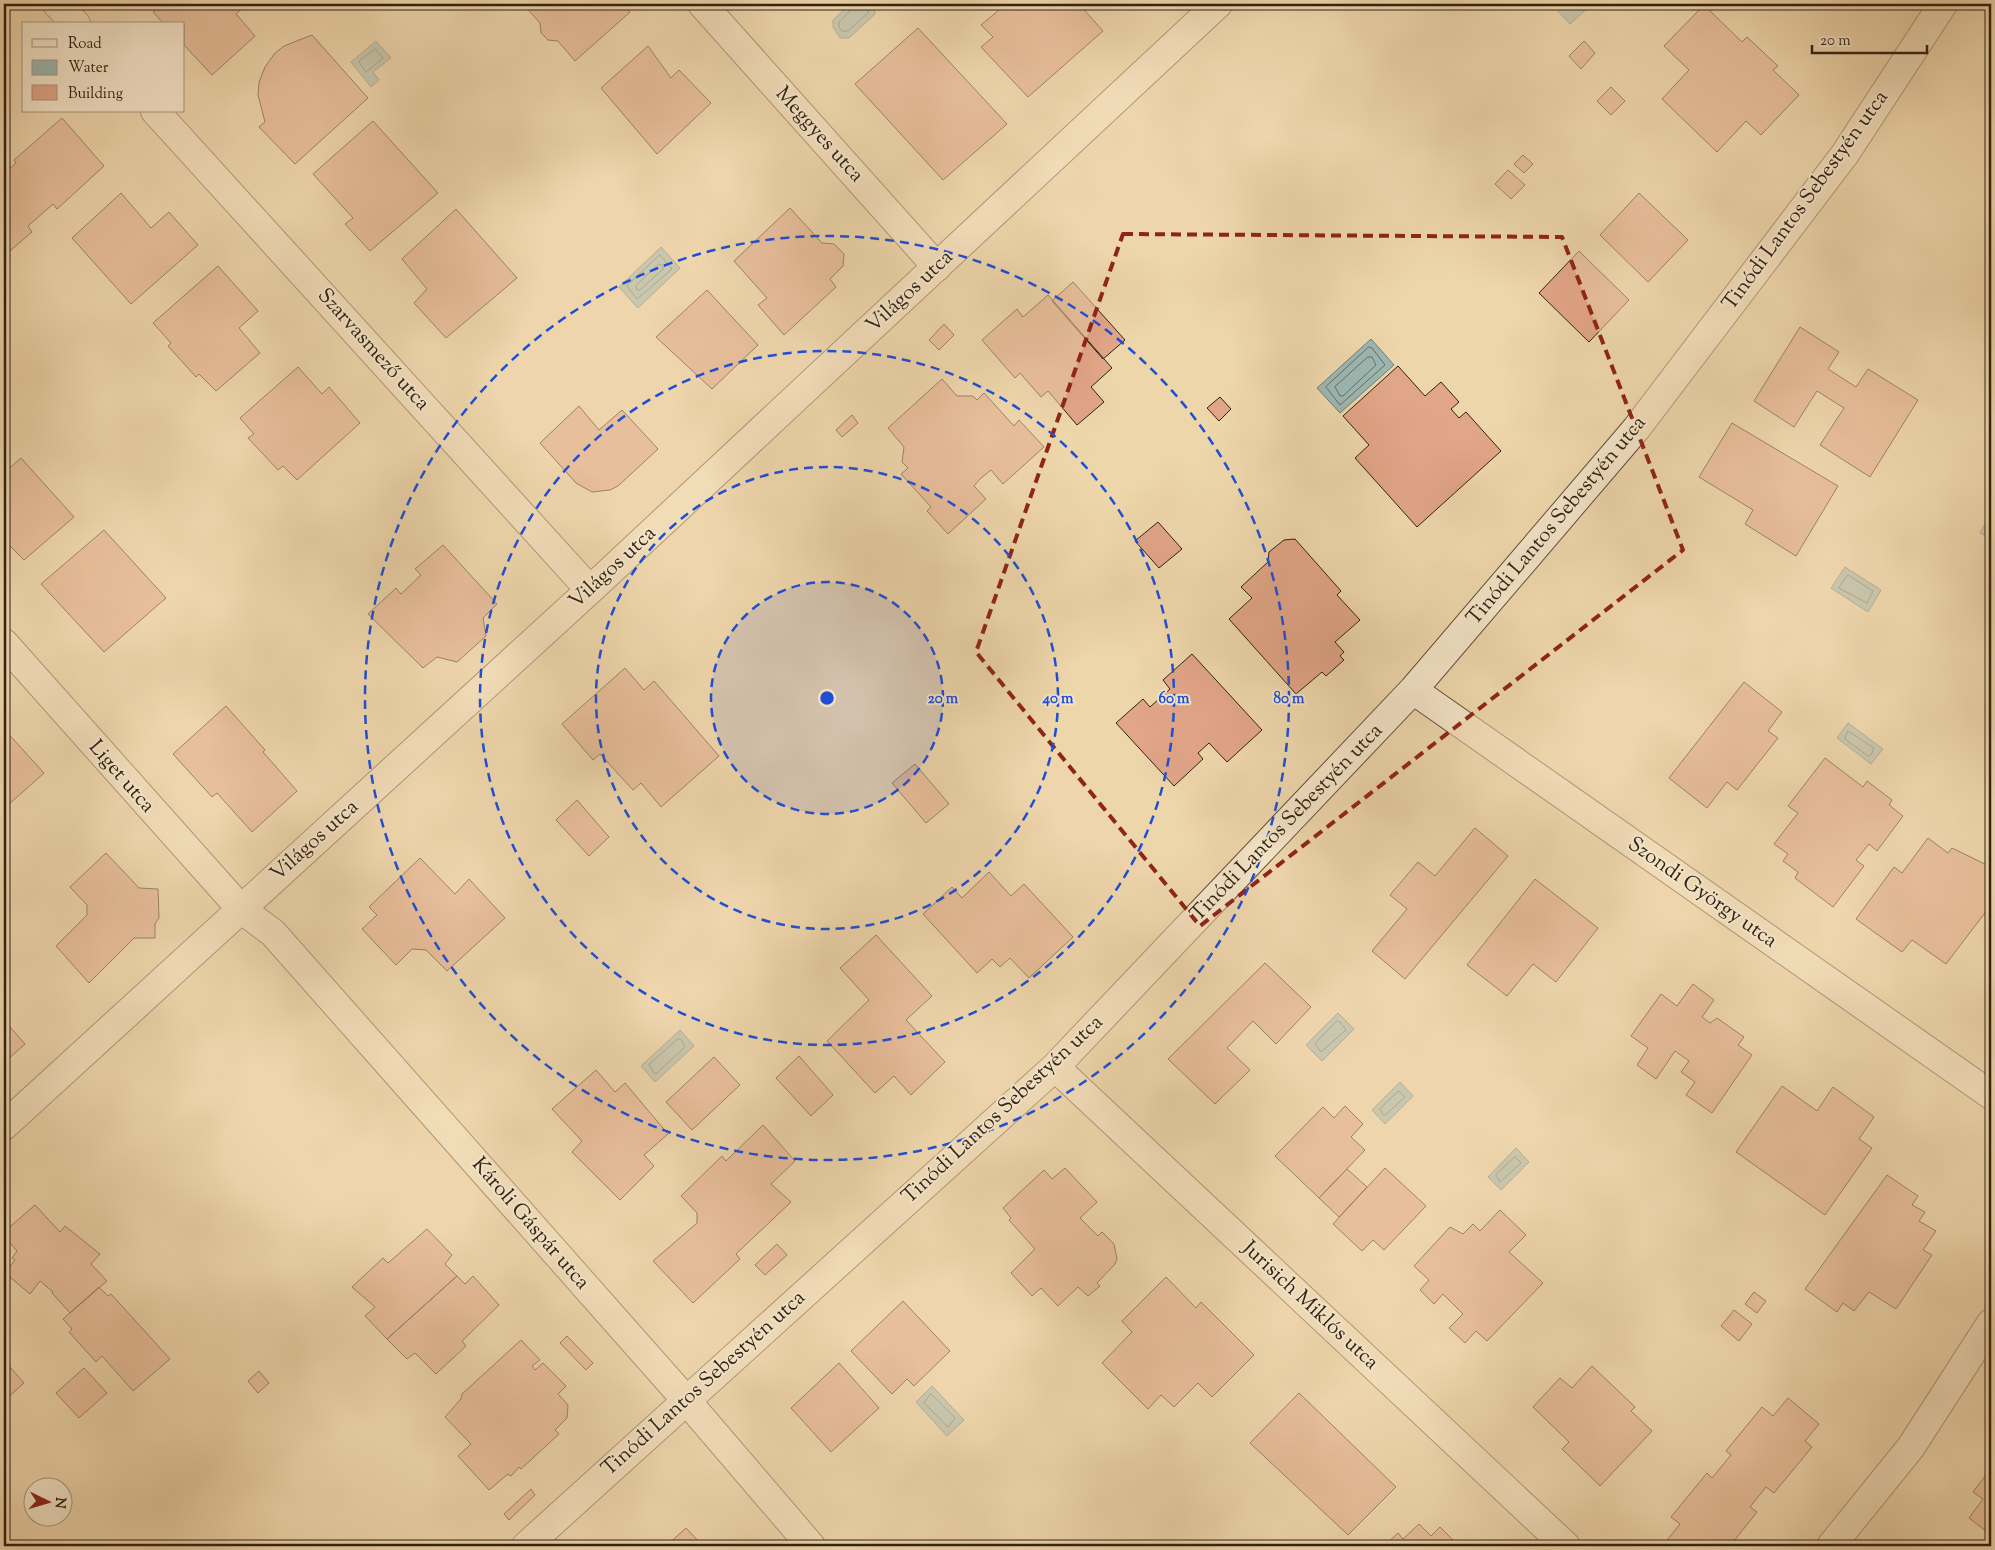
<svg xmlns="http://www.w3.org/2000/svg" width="1995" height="1550" font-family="'Sorts Mill Goudy',serif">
<rect width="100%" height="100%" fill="#eed6ab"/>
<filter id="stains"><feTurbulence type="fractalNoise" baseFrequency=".004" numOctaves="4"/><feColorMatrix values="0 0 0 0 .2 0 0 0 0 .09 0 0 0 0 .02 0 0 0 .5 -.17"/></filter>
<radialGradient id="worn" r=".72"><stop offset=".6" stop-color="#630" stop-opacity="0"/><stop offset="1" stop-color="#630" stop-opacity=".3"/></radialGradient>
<!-- water -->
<path fill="#9cb7b2" stroke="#717b72" d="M850 4H873L875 14 849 38H840L833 27V20Z
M1558 4H1592L1570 24 1554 7Z
M376 41 391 58 373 72 379 80 371 87 351 62Z
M661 247 680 268 638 308 619 287Z
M1371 339 1394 365 1340 413 1317 388Z
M1991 513V539L1980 533Z
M1845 567 1881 590 1868 612 1831 588Z
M1848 723 1883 749 1871 764 1837 738Z
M1338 1013 1354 1029 1322 1061 1306 1045Z
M680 1030 694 1046 655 1082 641 1066Z
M1400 1082 1413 1096 1385 1124 1372 1110Z
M1516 1148 1529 1162 1501 1190 1488 1177Z
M932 1386 964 1420 947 1436 916 1402Z"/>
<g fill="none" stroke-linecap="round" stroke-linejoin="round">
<!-- shore -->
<path stroke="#666c62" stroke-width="1" d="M853 4 852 9 839 22V27L842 31H848L868 13 869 4
M375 49 383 58 366 72 359 62Z
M660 255 672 269 637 299 627 286Z
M659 264 663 266V269L640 290H637L636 286Z
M1369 347 1372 348 1385 365 1340 405 1326 387Z
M1368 357H1372L1376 365 1343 396H1340L1335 387Z
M1848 575 1873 591 1867 603 1839 588Z
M1848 731 1874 748 1871 755 1868 756 1845 739Z
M1337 1021 1340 1022 1346 1030 1321 1052 1315 1044Z
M678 1039H681L685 1047 657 1073H654L649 1065Z
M1399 1091 1405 1097 1384 1116 1380 1109Z
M1515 1157 1521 1163 1500 1182 1496 1175Z
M931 1394 955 1418 948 1427 924 1403Z"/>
</g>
<!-- building -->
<path fill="#e1a587" stroke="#312113" d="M161 4H247L236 14 255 36 212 75 184 45V24H164L153 12Z
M523 4H622L630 12 575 61 558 41 548 40 541 33 540 23Z
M1006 4H1079L1103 31 1028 97 981 47 993 37 981 25Z
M1704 5 1742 42 1747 37 1778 66 1773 70 1799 95 1761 135 1746 121 1717 152 1662 99 1689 70 1664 46Z
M918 28 1007 124 943 180 855 84Z
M312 35 368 98 295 164 259 127 265 122 258 95 259 82 265 67 275 53 284 46Z
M1584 41 1595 53 1581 69 1569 56Z
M648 46 671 78 679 70 711 103 657 154 601 88Z
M1611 87 1625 101 1611 115 1597 101Z
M62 118 104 166 57 209 53 204 28 226 32 232 4 256V174L16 163 14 160Z
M373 121 438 193 370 251 345 224 353 218 313 174Z
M1523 155 1533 164 1524 173 1514 164Z
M1508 170 1525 185 1511 199 1495 184Z
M121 193 151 228 169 212 198 245 131 304 72 238Z
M1639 193 1688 240 1648 282 1600 235Z
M790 208 822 243 834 244 844 254 843 266 830 279 836 287 784 335 758 305 767 298 734 261Z
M456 209 517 278 446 338 414 303 427 289 402 259Z
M1579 251 1629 300 1589 342 1539 293Z
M218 266 258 311 239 328 260 353 216 391 199 374 196 377 168 346 171 343 153 323Z
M1073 282 1125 340 1103 359 1052 301Z
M707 290 758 345 712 389 656 337Z
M1048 295 1112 368 1091 387 1104 402 1077 425 1048 391 1041 397 1020 373 1015 378 982 340 1017 309 1023 317Z
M944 324 954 335 939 350 929 340Z
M1800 327 1839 352 1828 369 1856 387 1868 369 1918 400 1870 477 1820 445 1844 408 1817 391 1794 427 1754 401Z
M1398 366 1425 396 1441 382 1459 402 1451 409 1459 418 1466 412 1501 451 1417 527 1355 458 1369 445 1343 416Z
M298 367 322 394 329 387 360 423 297 480 283 466 278 470 248 438 254 434 240 418Z
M942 379 957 396H973L977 400 984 393 1014 426 1019 420 1044 447 1003 484 991 470 980 479 974 486 986 499 948 534 927 511 931 507 901 474 908 468 902 462 904 447 888 428Z
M1220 397 1231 409 1219 421 1207 408Z
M579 406 599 430 622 410 658 449 618 486 610 490 592 492 576 483 540 443Z
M852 415 858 423 842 437 836 430Z
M1732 423 1838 486 1796 556 1745 524 1753 510 1699 477Z
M21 458 74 517 24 560 4 540V473Z
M1158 522 1182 549 1159 568 1135 541Z
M104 530 166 598 104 652 41 584Z
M1295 539 1341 591 1337 595 1360 620 1335 642 1344 652 1340 656 1344 660 1326 676 1322 672 1296 694 1229 619 1252 598 1241 587 1268 562 1269 552 1284 540Z
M443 545 497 604 483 618 486 636 457 662 437 657 423 668 368 614 396 588 401 594 421 575 415 569Z
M1192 654 1262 730 1227 762 1209 743 1198 753 1203 759 1174 786 1116 723 1143 699 1150 707 1170 689 1163 680Z
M625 668 644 690 654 681 719 756 661 807 641 783 633 790 600 754 593 760 562 724Z
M1744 682 1782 712 1768 731 1778 738 1737 790 1727 782 1707 808 1669 778Z
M226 706 265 750 263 752 297 791 252 832 217 793 212 797 173 754Z
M4 729 44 773 7 806 4 803Z
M1825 758 1863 787 1867 781 1892 800 1889 805 1903 816 1877 851 1869 844 1856 860 1864 866 1833 907 1795 878 1798 872 1783 861 1788 854 1774 844 1798 813 1788 806Z
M915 764 949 804 926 823 892 783Z
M577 800 609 837 589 856 556 820Z
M1475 828 1508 856 1405 979 1372 951 1407 909 1390 895 1418 862 1435 876Z
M1928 838 1948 853 1952 848 1991 867V905L1946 964 1912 940 1902 952 1856 919 1894 867 1902 873Z
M106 853 139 888 158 889 159 918 155 924V938H134L89 983 56 946 87 915V905L70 887Z
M420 858 455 894 469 879 505 918 447 971 426 950 412 949 396 965 362 929 377 915 369 907Z
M989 872 1011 896 1024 884 1073 937 1029 978 1010 958 1000 967 992 959 977 973 923 914 952 887 962 898Z
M1535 879 1598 928 1556 982 1533 964 1507 996 1467 965Z
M876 935 932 996 906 1020 945 1062 911 1095 894 1076 875 1093 827 1041 869 1000 840 968Z
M1265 963 1311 1007 1276 1044 1253 1021 1227 1048 1250 1070 1215 1104 1168 1059Z
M1693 984 1714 1000 1702 1017 1710 1023 1717 1018 1744 1037 1738 1045 1752 1055 1712 1113 1686 1095 1695 1082 1681 1072 1689 1061 1675 1051 1656 1079 1637 1065 1648 1048 1631 1036 1661 994 1677 1006Z
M4 1020 25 1044 4 1063Z
M799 1056 833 1095 811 1116 776 1078Z
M714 1057 740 1085 692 1130 666 1102Z
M596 1070 615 1092 625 1083 668 1134 644 1155 654 1166 620 1200 572 1152 582 1141 552 1109Z
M1782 1086 1817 1111 1833 1087 1874 1117 1859 1139 1872 1148 1825 1215 1736 1152Z
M1345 1106 1363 1124 1351 1137 1365 1150 1319 1198 1275 1156 1323 1107 1334 1118Z
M763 1125 795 1161 771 1184 791 1202 736 1254 740 1259 693 1303 653 1261 697 1223V1213L681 1196 722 1156 726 1161Z
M1065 1168 1097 1202 1080 1218 1098 1236 1102 1232 1114 1244 1117 1259 1115 1264 1097 1283 1100 1286 1088 1296 1078 1287 1058 1306 1041 1288 1032 1296 1011 1273 1035 1249 1009 1220 1011 1218 1003 1208 1044 1170 1052 1179Z
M1385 1168 1426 1206 1384 1250 1373 1240 1362 1251 1333 1224Z
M1347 1169 1367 1187 1339 1217 1319 1198Z
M1887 1175 1918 1196 1912 1205 1925 1212 1919 1221 1936 1231 1923 1250 1932 1255 1896 1309 1869 1292 1854 1311 1843 1303 1837 1312 1805 1289Z
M35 1205 60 1232 65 1226 100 1254 91 1264 107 1281 70 1313 52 1293 53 1292 40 1281 30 1294 5 1273 15 1260 12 1258 17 1251 4 1236V1232Z
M1500 1210 1526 1235 1509 1252 1543 1283 1487 1341 1476 1331 1465 1343 1449 1328 1463 1314 1443 1294 1434 1304 1420 1290 1429 1280 1414 1266 1450 1227 1463 1234 1473 1224 1480 1231Z
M427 1229 452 1255 445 1264 457 1276 387 1339 365 1316 375 1307 352 1287 383 1258 388 1263Z
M777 1244 787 1255 765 1275 755 1265Z
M457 1276 465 1284 473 1276 499 1305 462 1341 466 1346 436 1374 415 1353 407 1359 387 1339Z
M1166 1277 1196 1308 1201 1302 1254 1355 1212 1397 1198 1383 1174 1407 1161 1395 1148 1409 1102 1363 1132 1332 1122 1321Z
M99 1287 108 1296 111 1294 170 1359 133 1391 102 1356 96 1362 69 1332 72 1329 63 1319Z
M1754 1292 1766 1301 1757 1313 1745 1304Z
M903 1301 950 1351 914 1386 907 1379 892 1394 851 1351Z
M1734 1310 1752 1324 1739 1341 1721 1326Z
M567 1336 593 1363 586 1370 560 1343Z
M521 1340 540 1360 532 1366 535 1370 543 1363 566 1386 558 1394 568 1405 567 1418 555 1430 559 1434 521 1469 519 1467 511 1476 508 1474 489 1490 458 1456 471 1444 445 1417 461 1399 462 1394Z
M4 1360 24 1383 4 1401Z
M839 1363 879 1408 831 1452 791 1408Z
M1592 1366 1635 1407 1631 1411 1652 1431 1600 1486 1562 1449 1569 1442 1533 1407 1560 1378 1572 1388Z
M84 1368 107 1393 79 1418 56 1393Z
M259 1371 269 1383 258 1393 248 1381Z
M1299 1393 1396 1487 1348 1535 1250 1443Z
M1788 1398 1819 1424 1805 1441 1812 1447 1774 1493 1766 1487 1750 1507 1757 1512 1730 1546H1667L1664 1544 1680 1524 1671 1517 1707 1473 1712 1478 1731 1455 1726 1451 1762 1407 1773 1416Z
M1991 1468V1535L1969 1518 1983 1499 1973 1492Z
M531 1489 535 1495 509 1520 504 1514Z
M1419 1524 1431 1536 1440 1527 1459 1546H1376L1385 1545 1398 1533 1403 1539Z
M686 1528 703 1546H666Z"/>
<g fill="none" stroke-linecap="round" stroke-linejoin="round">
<!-- street casing -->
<g stroke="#604e39" stroke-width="30">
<path id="street" d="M57 4 76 24
M702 4 937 267
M155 111 590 590
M4 643 241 909 273 933 686 1400 811 1546
M1413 690 1991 1095
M1055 1067 1566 1546
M4 1126 590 590 1218 4
M526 1546 1055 1067 1413 690 1636 429 1845 154 1943 4
M1831 1546 1911 1447 1991 1323"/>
</g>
<!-- street -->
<use href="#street" stroke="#f4e4c8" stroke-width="28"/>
</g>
<!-- marked area -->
<path d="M0 0H1995V1550H0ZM1123 234 1562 237 1683 550 1200 926 976 652Z" fill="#eed6ab" fill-opacity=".55" fill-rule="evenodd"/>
<path fill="none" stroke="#8f2418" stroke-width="4" stroke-dasharray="10 6" stroke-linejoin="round" d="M1123 234 1562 237 1683 550 1200 926 976 652Z"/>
<!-- distance rings -->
<circle cx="827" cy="698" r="116" fill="#1d4ed8" fill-opacity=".12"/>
<g fill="none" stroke="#1d4ed8" stroke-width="2.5" stroke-dasharray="9 6">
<circle cx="827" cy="698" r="116"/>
<circle cx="827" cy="698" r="231"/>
<circle cx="827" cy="698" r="347"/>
<circle cx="827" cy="698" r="462"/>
</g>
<g text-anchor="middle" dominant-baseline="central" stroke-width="4" stroke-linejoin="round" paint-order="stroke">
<!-- street labels -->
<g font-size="21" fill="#312113" stroke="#f4e4c8">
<text transform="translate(819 135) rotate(48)">Meggyes utca</text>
<text transform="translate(1806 201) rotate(-54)">Tinódi Lantos Sebestyén utca</text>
<text transform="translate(910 292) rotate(-43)">Világos utca</text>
<text transform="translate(373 350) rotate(48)">Szarvasmező utca</text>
<text transform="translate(1557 521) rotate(-50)">Tinódi Lantos Sebestyén utca</text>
<text transform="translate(613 568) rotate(-43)">Világos utca</text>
<text transform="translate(121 777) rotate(49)">Liget utca</text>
<text transform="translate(1287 823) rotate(-46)">Tinódi Lantos Sebestyén utca</text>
<text transform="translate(315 841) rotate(-42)">Világos utca</text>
<text transform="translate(1702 893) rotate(35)">Szondi György utca</text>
<text transform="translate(1003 1110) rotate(-43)">Tinódi Lantos Sebestyén utca</text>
<text transform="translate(530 1224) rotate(49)">Károli Gáspár utca</text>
<text transform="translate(1310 1306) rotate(43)">Jurisich Miklós utca</text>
<text transform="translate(704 1384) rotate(-42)">Tinódi Lantos Sebestyén utca</text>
</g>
</g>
<circle cx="827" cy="698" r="8" fill="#1d4ed8" stroke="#f4e4c8" stroke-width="2.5"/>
<g font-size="15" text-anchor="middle" font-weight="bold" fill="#1d4ed8" stroke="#f4e4c8" stroke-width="4" stroke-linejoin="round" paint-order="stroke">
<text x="943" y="703">20 m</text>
<text x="1058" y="703">40 m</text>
<text x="1174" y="703">60 m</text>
<text x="1289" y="703">80 m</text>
</g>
<!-- margin -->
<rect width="1995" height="1550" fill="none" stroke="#eed6ab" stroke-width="20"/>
<rect x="5" y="5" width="1985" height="1540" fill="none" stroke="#312113" stroke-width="2.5"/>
<rect x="10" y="10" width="1975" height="1530" fill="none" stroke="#312113"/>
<!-- legend -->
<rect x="22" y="22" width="162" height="90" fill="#f4e4c8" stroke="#a69680"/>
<rect x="32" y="39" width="25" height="8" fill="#f4e4c8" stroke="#a69680"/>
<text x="68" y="48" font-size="15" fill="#312113">Road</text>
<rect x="32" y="60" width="25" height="15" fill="#9cb7b2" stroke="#a69680"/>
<text x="68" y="72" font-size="15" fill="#312113">Water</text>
<rect x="32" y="85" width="25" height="15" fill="#e1a587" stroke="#a69680"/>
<text x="68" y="98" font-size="15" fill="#312113">Building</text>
<!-- north arrow -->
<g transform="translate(48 1502) rotate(95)"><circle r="24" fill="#f4e4c8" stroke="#a69680"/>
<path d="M0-4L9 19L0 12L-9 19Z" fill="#8f2418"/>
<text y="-8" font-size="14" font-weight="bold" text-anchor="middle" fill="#312113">N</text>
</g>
<!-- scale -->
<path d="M1812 45v8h115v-8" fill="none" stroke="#312113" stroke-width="2.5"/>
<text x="1820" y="45" font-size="15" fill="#312113" stroke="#f4e4c8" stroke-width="4" paint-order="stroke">20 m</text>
<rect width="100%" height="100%" filter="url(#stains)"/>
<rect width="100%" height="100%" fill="url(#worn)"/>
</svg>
